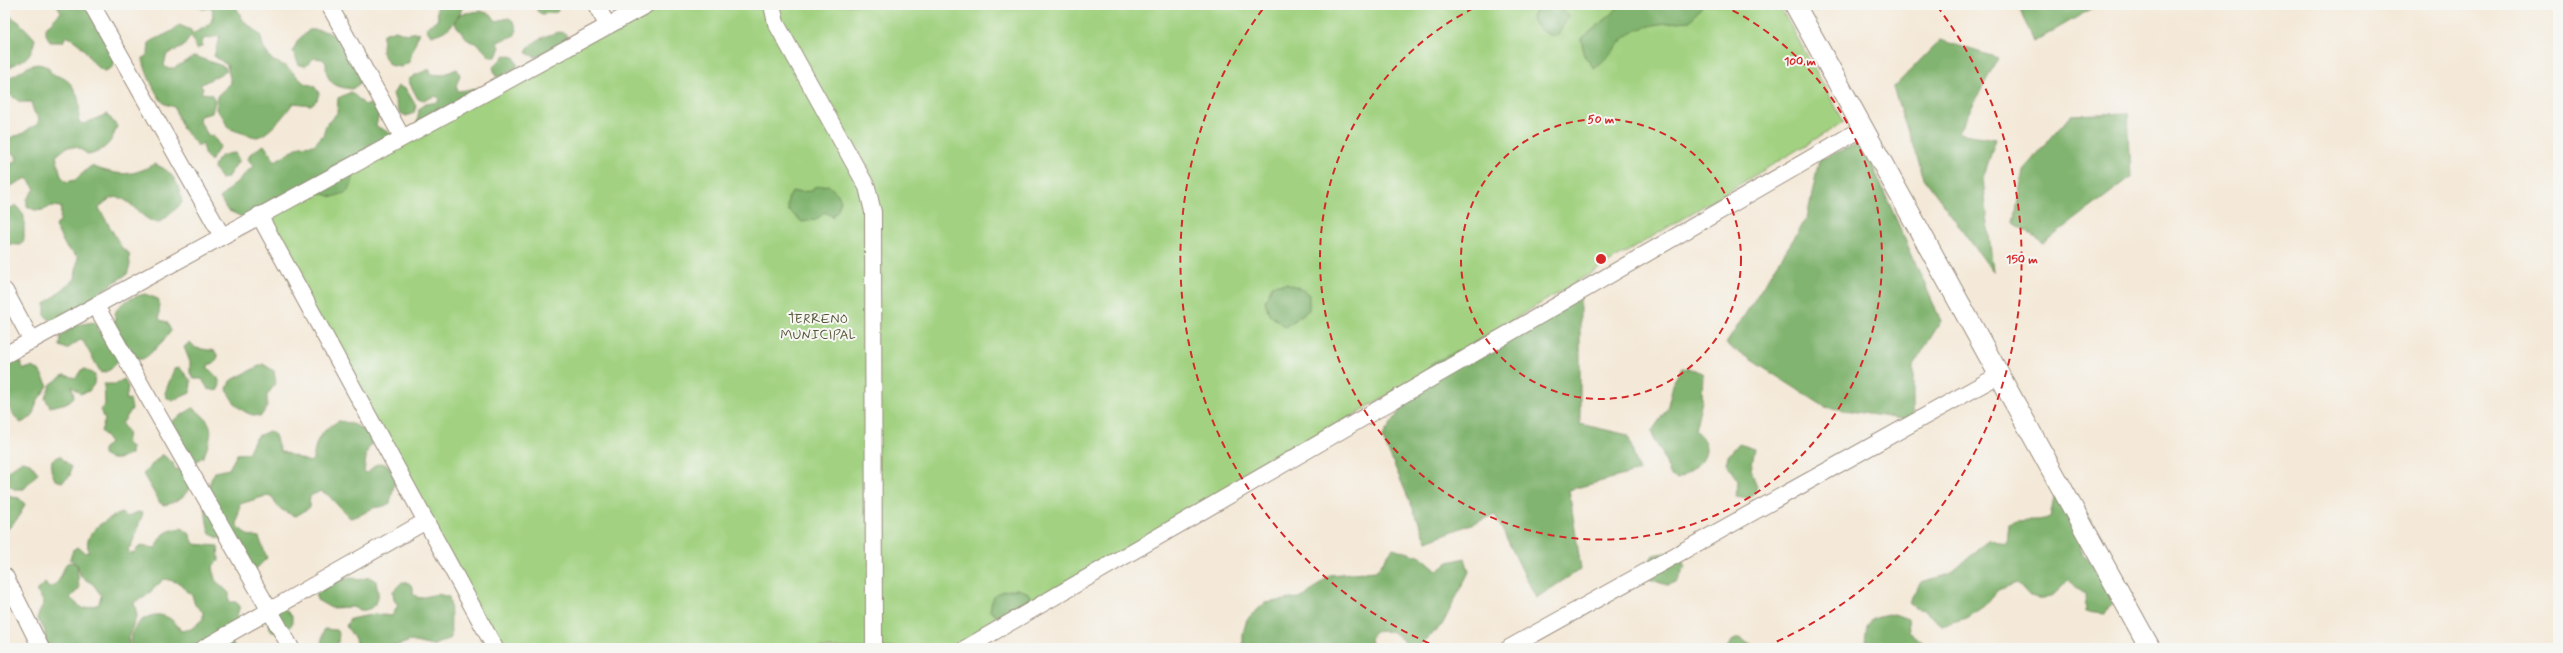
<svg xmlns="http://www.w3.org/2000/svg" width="2563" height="653" font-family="Mynerve,sans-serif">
<rect width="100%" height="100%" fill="#f6f6f2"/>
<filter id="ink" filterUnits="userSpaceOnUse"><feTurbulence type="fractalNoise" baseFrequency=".025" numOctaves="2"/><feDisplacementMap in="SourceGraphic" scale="8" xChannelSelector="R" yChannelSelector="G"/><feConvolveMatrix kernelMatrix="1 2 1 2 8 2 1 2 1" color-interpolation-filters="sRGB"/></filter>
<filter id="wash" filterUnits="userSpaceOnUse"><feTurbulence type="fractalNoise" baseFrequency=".012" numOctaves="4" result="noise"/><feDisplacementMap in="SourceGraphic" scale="16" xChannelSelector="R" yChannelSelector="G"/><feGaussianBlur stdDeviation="0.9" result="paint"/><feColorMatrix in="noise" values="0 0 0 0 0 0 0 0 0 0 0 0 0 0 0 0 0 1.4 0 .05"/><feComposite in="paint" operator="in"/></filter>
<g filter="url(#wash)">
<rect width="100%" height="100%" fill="#f4e9d8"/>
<!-- green -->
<path fill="#a2d281" stroke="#6e7e50" d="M650 5H1779L1844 122 964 648H499L259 216Z"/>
<!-- forest -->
<path fill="#81b46f" stroke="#5e6f46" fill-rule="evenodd" d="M53 5H97L116 56C115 65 113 69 104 71 84 59 91 48 66 36L63 42H50L46 34V28L61 12 57 5Z
M197 5H235L243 20 260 35 264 49 272 60 287 67 304 83 314 86 319 93 317 100 311 105 293 103C287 112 269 135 257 137 253 137 233 130 228 128L223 117 216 110 217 96 231 83 227 65 214 56 220 36 203 39 202 46 197 49 191 36 183 47 167 54 164 65 166 68H174L195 56 225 67 226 71 200 85 203 88 201 93 211 94 215 100 212 113 200 116 199 120 208 135 213 136 220 146 211 161 204 154 203 144 198 146 183 129 174 107C172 106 167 105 165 104 157 99 143 67 143 58L148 54 149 43C159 36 171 34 179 25L191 30 192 34C207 26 215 26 212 7L203 9Z
M442 5H463C459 20 446 35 430 35L426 28 438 19 437 8Z
M537 5H560L557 12 542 14 537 11Z
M1537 5H1561L1569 17 1558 34 1554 37 1540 30 1533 22 1532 18Z
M1620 5H1703L1690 21C1670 23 1648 23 1630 34 1617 42 1609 59 1594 68L1585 57 1581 39 1612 14Z
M2018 5H2098L2034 42Z
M480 11 491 14 496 21 509 18 514 22 517 30 514 36 497 42 500 47 496 57H490L478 44 469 41 455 24 460 14Z
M5 13 19 22 35 39C30 64 20 58 5 71Z
M309 30C343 28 347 51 362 76L359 84 352 89C333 87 326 82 326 63L323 59 314 58 306 66 299 65 293 51 298 40Z
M396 30 406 34 419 32 409 62 401 67 389 65 382 52 383 34Z
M560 32 566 34 569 41 536 57 526 53C530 41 549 34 560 32Z
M1940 40 1998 58 1958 133 1996 139 1983 178 1993 272 1924 178 1893 88Z
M505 55 514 57 518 66 503 76 496 77 493 67Z
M39 64 48 67 51 73C55 76 61 76 65 79 78 88 82 106 78 121L83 124 107 114 117 126C112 142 106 150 89 155L77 147H67L56 156 61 176 67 182 75 180 91 166C116 175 131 178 154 164 174 171 179 184 182 203L167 217 158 223C134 219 125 179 99 208L122 248 129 253 130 265 127 274 54 323 45 316V304L75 279 78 257 66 247 55 226 60 222 61 207 51 206C42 212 36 212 27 206V199L35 189 27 178 5 189V167L17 160 15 154 8 152V140C15 134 17 137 23 133 28 130 30 127 37 125L39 119 34 112 31 102H20L5 91 7 78C19 75 25 65 39 64Z
M430 69 431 74 442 75 457 69 460 75 456 86 458 91 476 89 475 93 417 124 419 109 426 104 438 102 439 98 435 96 425 100 418 99 408 80 415 75Z
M398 86 406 89 416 106 414 113 406 116 399 112 393 94Z
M351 92 365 105 371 104 379 114 376 126 392 134 352 174V184L347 192 333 197 314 191 247 219 227 210 220 198 253 166 248 159 251 153 264 145 275 161 300 146 314 145 323 135 326 125 337 113 338 98Z
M2128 113 2131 177 2044 243 2014 223 2023 170 2071 115Z
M1862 142 1941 321 1913 366V421L1825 407 1726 344 1807 218 1819 160Z
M235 153 239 160 227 178 221 179 214 168C216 156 224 154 235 153Z
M828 185 838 194 841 201 836 213 832 215 833 217 825 212 816 220 802 222 788 210V199L792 192 812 191 814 187Z
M16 205 24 216V240L20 245 7 244 5 241V211Z
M1286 283 1302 289 1309 295V310L1285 327 1269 314 1265 301 1272 285Z
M145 294 158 299C162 306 157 313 160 320L167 322 171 331C167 337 148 358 142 359 127 362 107 320 118 308 124 300 136 296 145 294Z
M1580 296V424L1628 435 1639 471 1569 490 1581 569 1536 598 1495 515 1427 541 1382 437 1432 363Z
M94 322 98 325V331L103 332 119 354C117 365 112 371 101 373L83 341 80 340 67 349 60 346 61 336 75 325Z
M190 342 196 348 215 351 218 357 214 363 208 365V368L218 378 220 385 217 391 208 389 202 379H194L190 373V362L184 347Z
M18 358 24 369 31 367 39 370 48 386 37 401 32 417 21 423C13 417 13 410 5 404V372L12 359Z
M263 364 274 371 276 383 267 395V407L261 416C245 416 232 404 227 389L230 381Z
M179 367 191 381 190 393 172 401 166 397 165 393 174 369Z
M1682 368 1696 370 1703 374 1702 400 1695 430C1698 434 1703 438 1705 443 1711 459 1689 472 1678 479L1671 476 1662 453 1653 439 1652 431 1667 409 1674 381Z
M85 369 95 375 94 384 89 391 80 394 72 386 74 397 67 403 50 407 45 398 51 384 64 375 76 378 81 370Z
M124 379 128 387 126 400 130 399 132 409 122 424 128 433 126 443 131 447V454C122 459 113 462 103 455V449L110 443 101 431 105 420 100 410 105 405 104 384H115Z
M193 408C216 424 213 432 204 456L192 464 171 427 172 421Z
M339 421C353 423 366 428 373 441L367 451 364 472 368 473 375 465 382 463 389 466 395 480 390 503C383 508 377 506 371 509 363 514 359 516 350 518L328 495 321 491 310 496 309 508 296 516C287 513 276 509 274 499L269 495 240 504 237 525 247 535 259 537 267 558 254 571 221 539 210 534C203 513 204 491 215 472L229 469 237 454 248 453 256 437 269 431 275 435 280 451 310 462 314 458C314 440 323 429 339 421Z
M1739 443 1755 448 1751 470 1757 487 1754 495 1747 499 1736 497 1738 481 1726 463 1728 456Z
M162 454 173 463 175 469H179L190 481C190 495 177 502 164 505L160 503 143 474Z
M60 456 71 467 70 476 62 482 55 480 51 470 52 460Z
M22 461 30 463 38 473 24 489H14L6 483 5 473Z
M5 496 19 498 25 504 19 517 5 532Z
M2054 497C2078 499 2086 506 2093 527L2080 541V550L2089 561 2108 572 2122 595 2109 606 2105 614 2086 612 2085 593 2068 581C2059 590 2045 606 2030 596 2025 592 2022 586 2017 583L1998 590 1984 606 1967 618 1941 625 1924 610 1915 608 1909 603 1921 582 1950 574 1990 539 2006 545 2008 524C2022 517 2037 523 2050 517Z
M138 512 143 513 131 546 128 549 130 554 135 552 139 546 156 548C159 534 168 530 182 528L189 533 194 544 218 546 219 560 213 566 215 580 229 593V602H236L240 606 237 615 243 620 231 642 236 648 188 646 183 648H131C124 622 163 598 181 631L191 629 203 619V612L195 605 192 595 186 591C183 582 173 581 164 579L145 597 134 602 137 615 128 638 129 648H49L45 641V631L37 618C41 605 49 606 36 591L45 583 49 588C61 583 61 574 66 564L70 562 76 564 70 559 73 550 78 547 85 553 89 551C81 533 106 519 121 513L127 517ZM77 564 81 577 93 584 101 595 99 604 83 609 70 598 79 589Z
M1393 548 1422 557 1438 571 1449 562 1465 558 1469 572 1442 625 1417 648C1400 648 1403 627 1374 632L1370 638 1372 648H1243V634L1247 619 1265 603 1304 597 1330 575 1376 571Z
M1671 552 1682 560 1685 567 1676 582 1667 585 1649 579 1648 563 1653 555Z
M369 577 376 581C376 586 379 592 378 597 376 609 363 614 353 607L331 608 317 600 316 595C324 587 347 573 359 580Z
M402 582 409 583 413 587V594L419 598 438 594 449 597C452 609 450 625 451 638L432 646 411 641 389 648H357L355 639 346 626 350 619 375 614 392 616 398 605 394 600 393 591Z
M1017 589 1027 592 1035 603 1008 623 990 611C993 590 999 592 1017 589Z
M283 607 292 616V624L285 633 272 632 265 617Z
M1894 614 1908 619 1909 631 1930 648H1865C1866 619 1867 619 1894 614Z
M324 629 336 630 339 633 338 643 335 645 336 648H315L321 644Z
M1739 638 1756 648H1727L1731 641Z"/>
</g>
<g filter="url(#ink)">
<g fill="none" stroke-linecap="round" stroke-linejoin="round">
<!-- minor casing -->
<g stroke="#988a7b" stroke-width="18">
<path id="minor" d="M92 5 222 236
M329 5 402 137
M596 5 608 26
M772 5 776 23 867 187 873 212 874 648
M259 215 495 648
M5 291 32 341
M96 306 291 648
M5 355 646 5
M5 576 41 648
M204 648 426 521
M966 648 1863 128
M1509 648 1999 375"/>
</g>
<!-- tertiary casing -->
<g stroke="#988a7b" stroke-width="22">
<path id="tertiary" d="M1795 5 2150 648"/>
</g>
<!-- minor -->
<use href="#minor" stroke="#fff" stroke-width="16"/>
<!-- tertiary -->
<use href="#tertiary" stroke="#fff" stroke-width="20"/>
</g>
</g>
<!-- distance rings -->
<g fill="none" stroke="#d62828" stroke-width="2" stroke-dasharray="7 5">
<circle cx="1601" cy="259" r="140"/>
<path d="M1722 5A281 281 0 1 1 1480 5"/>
<path d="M1440 648A421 421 0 0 1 1265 6M1937 6A421 421 0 0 1 1762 648"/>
</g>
<g text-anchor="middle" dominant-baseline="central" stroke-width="4" stroke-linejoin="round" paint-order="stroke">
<!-- park labels -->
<g font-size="14" fill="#555437" stroke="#f6f6f2">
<text x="818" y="319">TERRENO<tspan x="818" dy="16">MUNICIPAL</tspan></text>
</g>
</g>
<circle cx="1601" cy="259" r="6" fill="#d62828" stroke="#f6f6f2" stroke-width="2"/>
<g font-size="12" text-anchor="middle" font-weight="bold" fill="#d62828" stroke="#f6f6f2" stroke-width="4" stroke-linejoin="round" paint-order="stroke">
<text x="1800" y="65">100 m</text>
<text x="1601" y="123">50 m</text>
<text x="2022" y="263">150 m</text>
</g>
<!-- margin -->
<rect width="2563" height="653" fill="none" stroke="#f6f6f2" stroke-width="20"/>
</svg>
